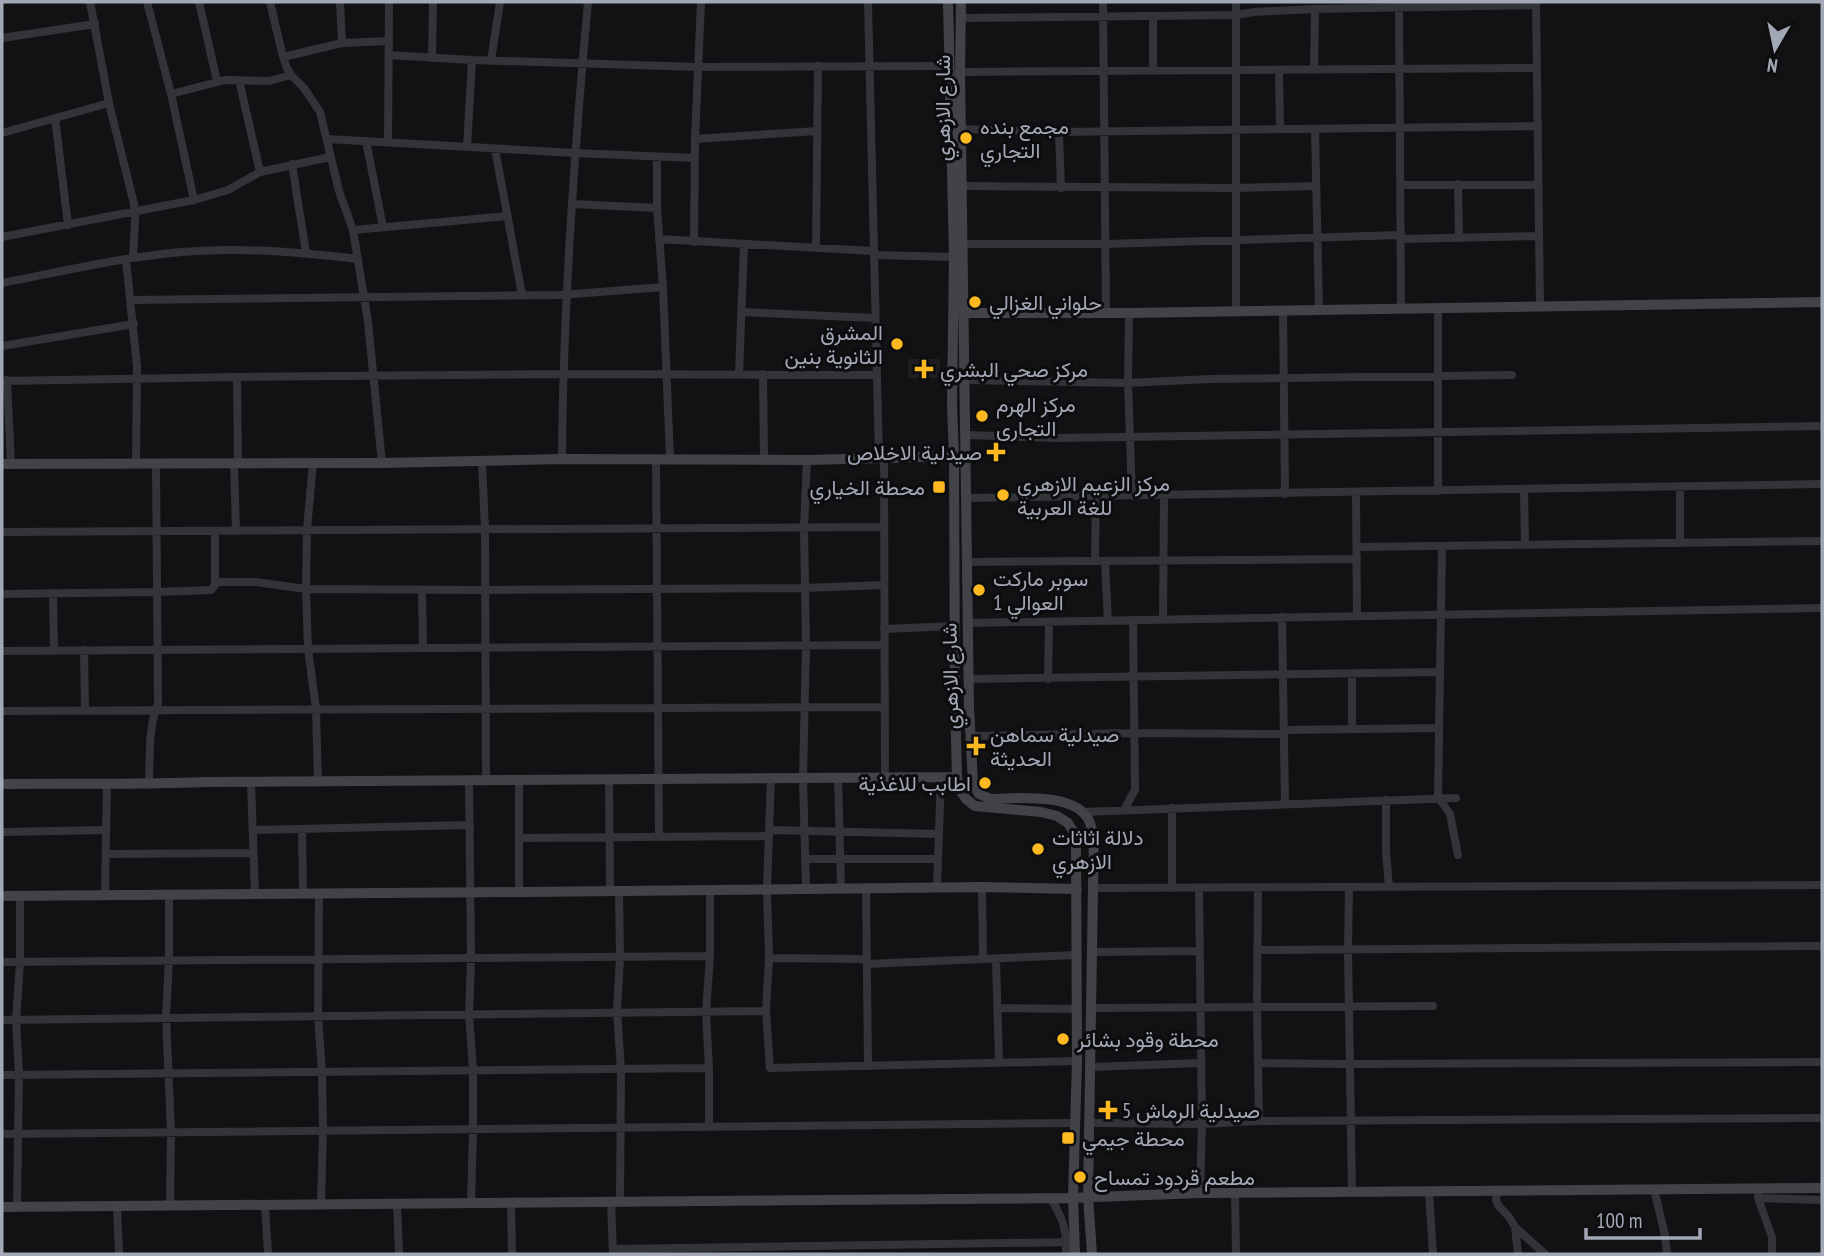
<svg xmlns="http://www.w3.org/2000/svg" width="1824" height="1256" font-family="'PT Sans Narrow',Vazirmatn,sans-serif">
<rect width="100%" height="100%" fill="#121214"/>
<!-- built -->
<path fill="#1e1e21" d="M908 359H940V378H908Z"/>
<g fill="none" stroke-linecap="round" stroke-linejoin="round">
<!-- street -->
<path stroke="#333439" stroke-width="8" d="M90 2 109 103 134 204 135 218 133 258
M147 2 171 94 194 200
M199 2 217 81
M270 2 283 57 287 68 291 75 304 88 320 112 339 191 353 230 368 322 382 463
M340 2 342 43
M868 2 879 459
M1103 2 1106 313
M1236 2V310
M1399 2 1401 308
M1536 2 1540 306
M961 18 1236 15 1254 12 1315 9 1536 5
M2 38 95 24
M389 55 472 60 697 67 949 66
M283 57 342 43 389 41
M432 58 433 2
M491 61 500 2
M1279 70 1280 129
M1314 70 1315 9
M1153 71V16
M960 72 1537 68
M239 80 260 172
M171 94 225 80 269 81 291 75
M55 118 68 225
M961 129 1059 132 1538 126
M1315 129 1319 310
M1059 132 1061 188
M2 133 109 103
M327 139 575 153 695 158
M695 139 817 131
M366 141 383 227
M388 143 389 2
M467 147 472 60
M495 149 522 295
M657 157V208L663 287 670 459
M292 164 306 253
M1458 184 1459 238
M1400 185H1539
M962 186 1236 188 1316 186
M573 204 657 208
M353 230 508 216
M2 237 194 200 228 190 260 172 330 157
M659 239 873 251
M1401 239 1539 236
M694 242 695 139 701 2
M963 244H1106L1401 235
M816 248 818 66
M874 255 954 257
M126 260 137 367 136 464
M2 283C61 272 121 257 182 252 241 247 299 252 358 259
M131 300 561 295 663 287
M1283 310 1285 494
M741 312 875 318
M1129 313 1128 383 1132 496
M2 346 134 324
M739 374 744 244
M763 374 764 459
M237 377 238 463
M7 380 11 464
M965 380 1128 383 1210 379 1512 375
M2 381 237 377 563 374 877 375
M966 435 1057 438 1822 426
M562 459C563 306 574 154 588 2
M656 459 659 837
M884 459 885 778
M482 461 485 530 486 780
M234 463 236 531
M313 463 307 529 306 589 308 649 316 709 318 782
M1680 487V543
M1524 489 1525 545
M1438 491V308
M1356 492 1357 616
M966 498 1822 484
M2 532 884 527
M1442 546 1438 797 1450 814 1458 855
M1357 547 1822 541
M1095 561 1096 497
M1105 561 1108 621
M966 562 1357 559
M215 582H256L306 589 485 590 805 588 884 585
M422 590 423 648
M53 593 54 650
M2 594 156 592 211 590 215 585V531
M1282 617 1285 804
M1163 620 1164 496
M968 623 1822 608
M884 629 955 626
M84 650 85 710
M2 651 884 645
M1352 674V729
M969 679 1439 672
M1048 679 1049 622
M2 711 884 707
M1284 730 1438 728
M970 736 1135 733 1284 734
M771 778 767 889 769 958 766 1011 770 1068 1077 1061
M838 778 841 888
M519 780V892
M609 780 610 890
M469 781 471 958 469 1015 473 1070V1129L471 1203
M251 782 255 894
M149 785C150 759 148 727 158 703L156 464
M1386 800V852L1389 887
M1172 808V888
M1124 810 1135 790 1133 620
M1083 812 1456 798
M302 829 303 894
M253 830 470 825
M769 830 939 834
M2 832 106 830
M519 838 769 836
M106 854 253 853
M805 859H938
M937 887 941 777
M982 887 983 959
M1349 887 1348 949 1352 1192
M1093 888 1822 885
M1199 888 1202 1124 1200 1193
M1258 888 1257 1007 1259 1121
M806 889 803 778 806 645 804 528 807 460
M866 889 868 1066
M619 891 620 957 617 1012 621 1069 620 1201
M319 893 318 1016 322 1072 323 1129 321 1204
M169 894V960L166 1017 171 1131 170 1206
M105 895 107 783
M1257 950 1822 946
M1091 952 1199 951
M769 958 867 959
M996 959 999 1063
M2 962 710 956
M867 964 1077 955
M998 1008 1076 1009
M1090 1008 1433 1006
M2 1020 766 1011
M1258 1063 1349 1064 1822 1062
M1091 1067 1201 1063
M2 1075 709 1068
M1090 1123 1202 1124 1259 1121 1822 1118
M709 1126V1068L706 1012 710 956V890
M2 1134 1074 1123
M1654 1189 1665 1235 1667 1254
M1758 1190V1198L1772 1237V1254
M1429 1191 1433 1254
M1498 1191 1496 1200 1498 1205 1509 1217 1515 1227 1545 1254
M1235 1193 1236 1254
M1050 1198C1063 1217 1067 1231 1066 1254
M1758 1198 1822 1200
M611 1202 613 1254
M511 1203 512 1254
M397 1204 399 1254
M265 1205 268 1254
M117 1206 119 1254
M17 1207 19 1074 16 1020 20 962V896
M1515 1227 1518 1254
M613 1249 1074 1242"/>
<!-- secondary -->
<path stroke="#414349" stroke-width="10" d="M948 2 954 257 952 405 954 456 955 699 957 777 960 790 966 799 975 806 1041 812 1057 816 1068 823 1076 836 1077 1061 1073 1197 1075 1254
M961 2 960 72 969 707 973 783 979 794 991 799C1017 798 1079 792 1090 823 1096 841 1093 869 1093 888L1088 1197 1092 1254
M964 313H1129L1822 302
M2 464 382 463 562 459 807 460 961 456
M2 784C69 783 137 785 204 782L957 777
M2 896 525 892 982 887 1077 889
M2 1207 1070 1198 1200 1193 1822 1188"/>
</g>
<!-- markers -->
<g fill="#feb921" stroke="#0d0d0f" stroke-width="2.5">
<circle cx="966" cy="138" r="7"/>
<circle cx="975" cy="302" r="7"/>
<circle cx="897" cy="344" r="7"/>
<path d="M920.5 358.5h7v7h7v7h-7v7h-7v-7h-7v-7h7z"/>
<circle cx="982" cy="416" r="7"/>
<path d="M992.5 441.5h7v7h7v7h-7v7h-7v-7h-7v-7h7z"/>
<rect x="932" y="480" width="14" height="14" rx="3.5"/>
<circle cx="1003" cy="495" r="7"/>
<circle cx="979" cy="590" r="7"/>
<path d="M972.5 735.5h7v7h7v7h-7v7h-7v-7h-7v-7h7z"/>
<circle cx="985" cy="783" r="7"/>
<circle cx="1038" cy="849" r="7"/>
<circle cx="1063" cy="1039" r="7"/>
<path d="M1104.5 1099.5h7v7h7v7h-7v7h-7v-7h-7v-7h7z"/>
<rect x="1061" y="1131" width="14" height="14" rx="3.5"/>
<circle cx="1080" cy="1177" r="7"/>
</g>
<g text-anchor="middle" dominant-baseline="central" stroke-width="6" stroke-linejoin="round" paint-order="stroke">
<!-- street labels -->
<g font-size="21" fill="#a3a8b6" stroke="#0d0d0f">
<text transform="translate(942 108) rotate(-90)">شارع الازهري</text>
<text transform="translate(950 676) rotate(-91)">شارع الازهري</text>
</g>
<!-- poi labels -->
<g font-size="21" fill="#a3a8b6" stroke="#0d0d0f" text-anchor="start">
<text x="980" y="126">مجمع بنده<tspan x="980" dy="24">التجاري</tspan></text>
<text x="989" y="302">حلواني الغزالي</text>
<text x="883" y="332" text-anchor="end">المشرق<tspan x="883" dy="24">الثانوية بنين</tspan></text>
<text x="940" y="369">مركز صحي البشري</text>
<text x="996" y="404">مركز الهرم<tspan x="996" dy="24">التجارى</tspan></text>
<text x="982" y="452" text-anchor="end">صيدلية الاخلاص</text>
<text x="1017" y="483">مركز الزعيم الازهري<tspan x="1017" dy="24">للغة العربية</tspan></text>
<text x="925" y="487" text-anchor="end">محطة الخياري</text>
<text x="993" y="578">سوبر ماركت<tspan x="993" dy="24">العوالي 1</tspan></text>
<text x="990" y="734">صيدلية سماهن<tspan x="990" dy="24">الحديثة</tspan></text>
<text x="971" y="783" text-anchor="end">اطابب للاغذية</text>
<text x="1052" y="837">دلالة اثاثات<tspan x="1052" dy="24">الازهري</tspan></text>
<text x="1077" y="1039">محطة وقود بشائر</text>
<text x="1122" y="1110">صيدلية الرماش 5</text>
<text x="1082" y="1138">محطة جيمي</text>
<text x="1094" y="1177">مطعم قردود تمساح</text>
</g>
</g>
<!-- border -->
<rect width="1824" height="1256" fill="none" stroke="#a3a8b6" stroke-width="7"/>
<!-- north arrow -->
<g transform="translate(1775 49) rotate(189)" stroke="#0d0d0f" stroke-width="5" paint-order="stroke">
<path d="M0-5L12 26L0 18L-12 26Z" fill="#a3a8b6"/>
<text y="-10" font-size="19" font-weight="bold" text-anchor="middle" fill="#a3a8b6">N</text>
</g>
<!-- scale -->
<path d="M1586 1228v10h114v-10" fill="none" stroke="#a3a8b6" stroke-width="3.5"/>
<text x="1596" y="1228" font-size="21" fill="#a3a8b6" stroke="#0d0d0f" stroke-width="5" paint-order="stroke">100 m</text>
</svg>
